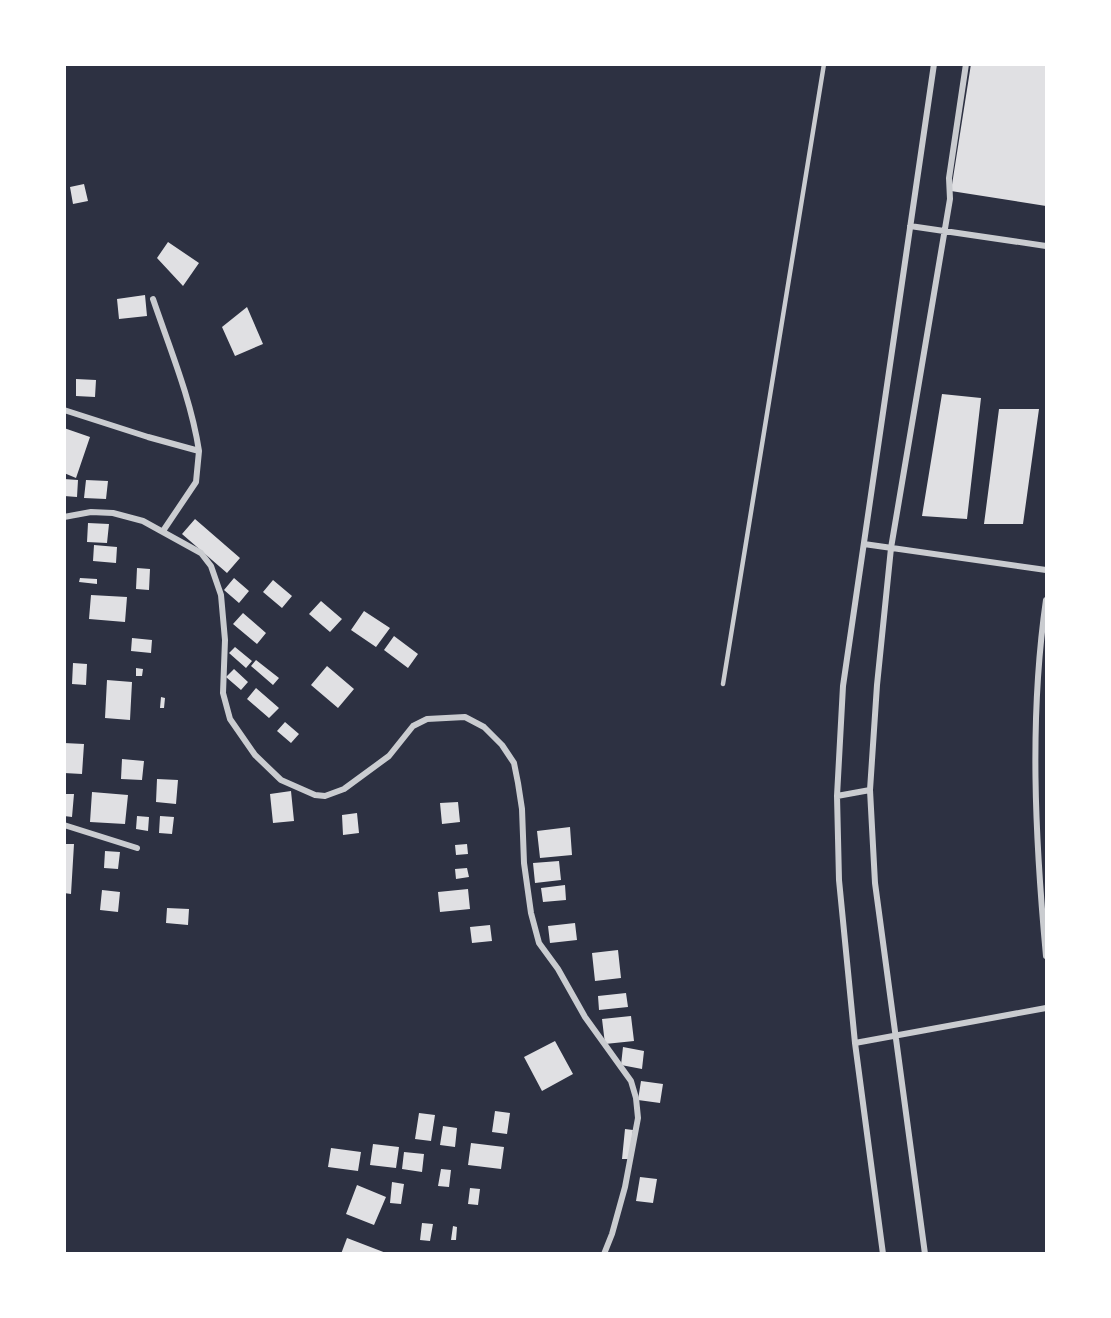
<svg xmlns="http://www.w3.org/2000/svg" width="1111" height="1318" font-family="Inter,sans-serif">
<rect width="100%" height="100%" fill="#2d3142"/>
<!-- building -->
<path fill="#e0e0e3" d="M971 64H1046V206L951 191Z
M84 184 88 201 73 204 70 187Z
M168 242 199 263 183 286 157 258Z
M145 295 147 316 119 319 117 299Z
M247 307 263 344 235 356 222 327Z
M76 379 96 380 95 397 76 396Z
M942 394 981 398 967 519 922 516Z
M999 409H1039L1023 524H984Z
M64 428 90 437 76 478 64 473Z
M64 479 78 480 77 497 64 496Z
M86 480 108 481 106 499 84 498Z
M195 519 240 558 227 573 182 534Z
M88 523 109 524 107 543 87 542Z
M94 545 117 547 116 563 93 561Z
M137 568 150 569 149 590 136 589Z
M80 578 97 579V584L79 582Z
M234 578 249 591 239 603 224 590Z
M273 580 292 596 282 608 263 592Z
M91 595 127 597 125 622 89 619Z
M321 601 342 619 330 632 309 614Z
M364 611 390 628 376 647 351 630Z
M243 613 266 633 257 644 233 624Z
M394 636 418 654 408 668 384 650Z
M132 638 152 640 151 653 131 651Z
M235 647 252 661 246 668 229 653Z
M256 660 279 678 273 685 251 666Z
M73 663 87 664 86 685 72 684Z
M327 666 354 689 338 708 311 685Z
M136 668 143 669 142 676H136Z
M234 669 248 682 241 690 226 677Z
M107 680 132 682 130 720 105 718Z
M256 688 279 708 269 718 247 699Z
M161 697 165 698 164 708H160Z
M285 722 299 734 291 743 277 731Z
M64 743 84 744 82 774 64 773Z
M122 759 144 761 142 780 121 779Z
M157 779 178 780 176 804 156 802Z
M291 791 294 821 273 823 270 794Z
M92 792 128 795 125 824 90 822Z
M64 794H74L72 817 64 816Z
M458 802 460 822 442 824 440 803Z
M357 813 359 833 343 835 342 815Z
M137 816 149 817 148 831 136 829Z
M160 816 174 817 172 834 159 833Z
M570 827 572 855 540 858 537 831Z
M64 844H74L71 894 64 893Z
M467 844 468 854 456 855 455 845Z
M105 851 120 852 118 869 104 868Z
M559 861 561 880 535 883 533 863Z
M467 868 469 877 456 879 455 869Z
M565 885 566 900 543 902 541 888Z
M468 889 470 909 440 912 438 892Z
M102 890 120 892 118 912 100 910Z
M167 908 189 909 188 925 166 923Z
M575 923 577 940 550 943 548 926Z
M490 925 492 941 472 943 470 927Z
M618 950 621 978 595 981 592 953Z
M626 993 628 1007 599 1010 598 996Z
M631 1016 634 1041 605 1044 602 1019Z
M555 1041 573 1074 542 1091 524 1057Z
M623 1047 644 1051 642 1069 621 1065Z
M641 1081 663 1084 660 1103 638 1100Z
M495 1111 510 1113 507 1134 492 1132Z
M419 1113 435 1115 431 1141 415 1139Z
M443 1126 457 1128 455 1147 440 1145Z
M625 1129 633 1130 629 1159H622Z
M471 1143 504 1147 501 1169 468 1165Z
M373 1144 399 1147 396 1168 370 1165Z
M331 1148 361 1152 358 1171 328 1167Z
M404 1152 424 1154 422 1172 402 1169Z
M441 1169 451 1170 449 1187 438 1186Z
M640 1177 657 1179 653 1203 636 1201Z
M392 1182 404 1184 401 1204 390 1203Z
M357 1185 386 1197 374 1225 346 1214Z
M470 1188 480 1189 478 1205 468 1204Z
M422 1223 433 1224 430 1241 420 1240Z
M453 1226 457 1227 456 1240H451Z
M347 1238 386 1253V1254H341Z"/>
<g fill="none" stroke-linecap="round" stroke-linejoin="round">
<!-- service -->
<path stroke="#caccd0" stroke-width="4.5" d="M723 684 824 64"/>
<!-- minor -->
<path stroke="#caccd0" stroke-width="6" d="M910 226 1046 246
M153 299C170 349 191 399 199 451
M64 410 148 437 199 451 196 482 163 531
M64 517 91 512 113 513 143 521 201 553 211 566 221 595 225 640 223 693 230 719 255 755 281 780 315 795 325 796 344 789 389 756 413 726 427 719 465 717 484 727 502 745 514 763 518 783 522 809 524 863 531 913 539 943 558 969 585 1017 631 1081 636 1098 638 1118 625 1187 612 1234 604 1254
M864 544 1046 570
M1046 600C1029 718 1035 837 1046 956
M837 796 870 790
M64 825 137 848
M855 1043 1046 1008
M883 1254 855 1043 839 880 837 796 843 686 934 64
M925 1254 875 883 870 790 877 685 891 548 950 199 949 178 966 64"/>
</g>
<!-- border -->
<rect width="1111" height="1318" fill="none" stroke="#ffffff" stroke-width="132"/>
</svg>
